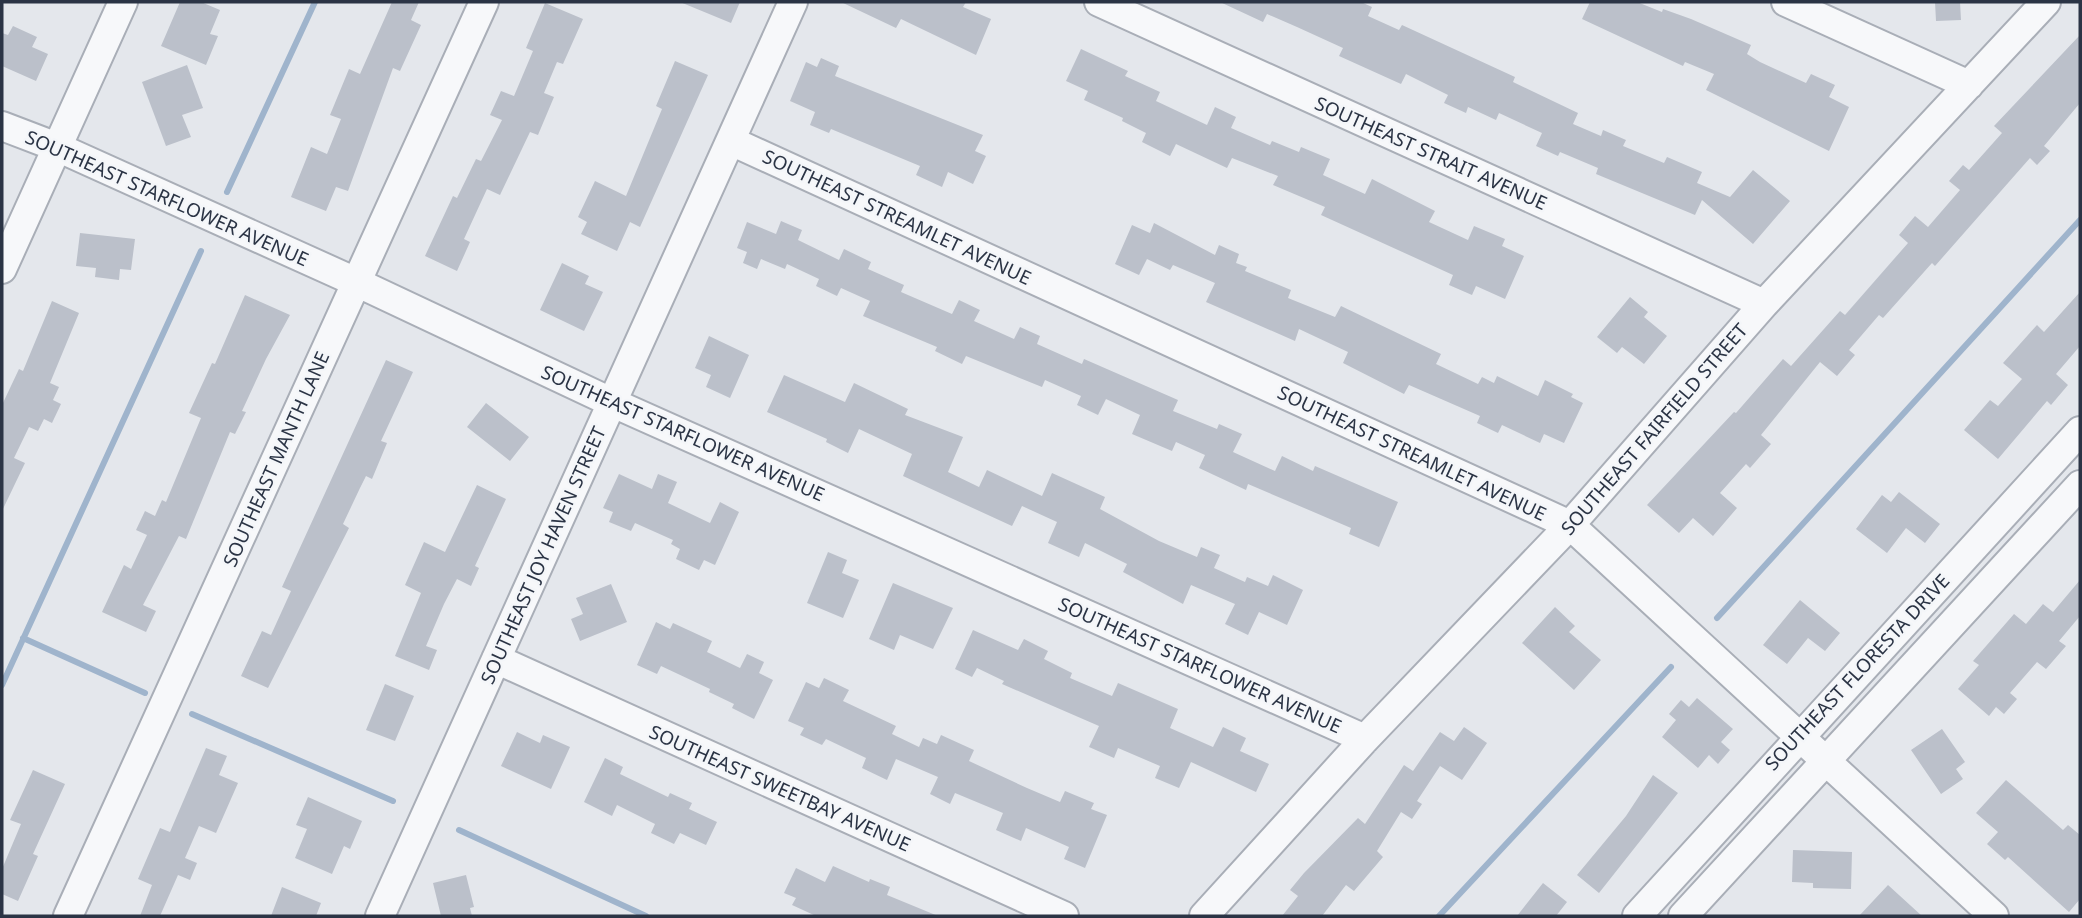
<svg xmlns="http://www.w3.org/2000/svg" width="2082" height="918" font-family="'Noto Sans',sans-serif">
<rect width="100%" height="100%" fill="#e4e7ec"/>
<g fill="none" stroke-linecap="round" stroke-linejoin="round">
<!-- stream -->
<path stroke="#9fb4cc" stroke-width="6" d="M227 192 315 2
M1717 618 2080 220
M23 638 145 693
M2 685 201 251
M192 714 393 801
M459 830 646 916
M1439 916 1671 667"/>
</g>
<!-- building -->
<path fill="#bbc0ca" d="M180 2H201L220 10 210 34 218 36 206 65 161 46Z
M392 2H419L411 20 421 25 400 71 393 68 348 191 336 187 326 211 291 197 311 147 327 154 341 119 330 115 349 69 360 74Z
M680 2H740L731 23Z
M841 2H966L963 7 991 19 976 55 901 19 896 28Z
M1220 2H1361L1372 7 1368 16 1399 30 1402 25 1515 77 1513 82 1578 113 1573 124 1601 136 1603 130 1626 140 1623 146 1664 163 1667 157 1702 172 1697 183 1730 197 1753 170 1790 201 1753 244 1702 200 1695 215 1596 174 1598 168 1560 152 1558 156 1536 146 1542 133 1499 113 1496 120 1468 107 1466 113 1444 103 1448 95 1406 74 1401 84 1339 56 1343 48 1297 27 1267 14 1263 22Z
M1590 2H1637L1662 12 1663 9 1691 19 1751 45 1747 54 1760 62 1806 83 1811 74 1835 85 1829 97 1849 107 1829 151 1706 90 1714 74 1685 62 1683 66 1582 19Z
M1935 2H1960L1961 20 1936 21Z
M545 3 583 19 563 64 557 62 544 93 554 97 538 135 530 132 500 195 487 189 464 239 470 242 457 271 425 256 453 196 457 198 476 159 481 161 502 120 490 115 501 91 514 96 533 51 526 48Z
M13 26 37 37 32 47 48 54 36 81 2 66V33L8 35Z
M2080 35V103L2044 146 2050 151 2037 165 2030 158 1935 266 1932 263 1883 318 1879 315 1849 350 1855 355 1837 376 1820 362 1761 435 1771 444 1750 468 1746 464 1720 493 1737 508 1713 536 1693 518 1679 533 1647 505 1734 412 1736 413 1783 359 1791 366 1840 311 1845 315 1908 243 1899 235 1915 216 1928 227 1960 190 1949 181 1963 165 1969 170 2002 133 1994 126Z
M1081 49 1128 71 1125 76 1160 92 1156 101 1207 125 1215 107 1236 117 1231 128 1270 145 1272 141 1299 152 1301 147 1330 159 1323 175 1365 194 1372 179 1435 211 1429 222 1468 240 1474 226 1505 239 1502 246 1524 256 1505 299 1476 286 1472 295 1449 285 1453 275 1321 215 1325 207 1273 185 1278 176 1232 158 1227 168 1176 144 1170 156 1142 142 1146 133 1122 121 1123 118 1084 100 1088 91 1066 81Z
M821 58 839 66 835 76 983 135 975 151 986 156 973 184 948 172 942 187 916 175 920 166 831 129 829 133 810 125 815 112 790 101 806 62 817 67Z
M675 61 708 75 640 227 630 222 617 251 581 234 587 222 578 217 595 181 626 196 662 109 656 106Z
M187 65 203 108 182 115 191 137 166 146 142 82Z
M781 221 802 230 798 240 839 260 844 249 871 262 868 269 904 285 901 292 952 314 959 300 980 310 974 321 1014 339 1020 327 1040 336 1037 344 1082 364 1084 359 1178 400 1173 411 1217 429 1219 424 1242 434 1233 452 1275 471 1282 456 1313 471 1315 466 1398 502 1379 547 1349 534 1351 528 1248 484 1246 490 1199 468 1205 455 1176 442 1172 451 1132 434 1140 415 1106 399 1098 415 1077 405 1081 396 1045 380 1042 387 966 356 962 364 935 351 937 347 863 316 870 301 841 288 837 296 816 286 819 279 787 264 785 269 761 259 757 269 743 263 747 252 737 248 747 222 776 234Z
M1154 223 1215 255 1219 245 1239 254 1236 263 1247 267 1245 271 1291 290 1288 298 1335 317 1341 306 1441 354 1436 364 1478 384 1482 377 1494 383 1497 376 1538 396 1545 380 1573 394 1571 397 1583 403 1564 443 1544 434 1540 443 1502 425 1498 433 1477 423 1480 416 1409 385 1404 394 1343 363 1348 352 1299 329 1295 341 1206 302 1215 283 1173 265 1170 270 1147 259 1139 275 1115 264 1132 225 1150 233Z
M80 233 135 239 131 270 120 269 119 280 95 277 96 268 76 266Z
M562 263 589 276 585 284 603 292 584 331 540 310Z
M2080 292V346L2056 374 2068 385 2051 405 2047 401 1998 459 1964 430 1990 400 1998 406 2022 379 2003 363 2037 325 2044 332Z
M245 295 290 315 266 359 242 411 246 412 235 434 230 432 186 539 179 536 143 605 156 611 146 632 102 612 124 565 131 569 147 535 136 530 145 511 155 516 162 500 166 502 201 418 189 413 212 363 215 364Z
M1630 297 1648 312 1644 317 1667 336 1644 364 1622 347 1617 353 1597 337Z
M52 301 79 313 50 383 59 387 53 400 61 404 52 423 44 419 38 431 29 427 14 458 25 463 2 511V405L19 369 23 371Z
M709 336 749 355 730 398 706 387 711 375 695 368Z
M386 360 413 372 381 441 387 443 372 479 366 476 360 488 343 524 349 528 268 688 241 676 262 631 271 635 291 591 282 587Z
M784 375 845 402 854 383 908 409 905 415 963 437 948 472 979 487 987 470 1042 496 1052 473 1105 497 1100 509 1159 541 1197 557 1201 547 1220 555 1214 568 1245 582 1247 577 1268 586 1273 575 1303 590 1287 625 1259 612 1248 635 1225 624 1235 604 1191 585 1183 604 1123 572 1127 564 1085 543 1079 557 1048 543 1057 522 1022 506 1012 526 903 476 912 454 859 429 848 453 826 442 827 439 767 412Z
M486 403 529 437 510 461 467 427Z
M619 474 652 489 658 474 677 482 668 503 710 523 720 502 739 512 715 565 704 560 699 570 676 559 680 549 671 544 673 540 635 523 631 531 609 522 613 512 603 508Z
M477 485 506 499 475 566 479 568 471 586 457 579 444 604 426 646 437 650 429 670 395 656 421 593 405 585 424 542 445 552Z
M1899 492 1940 524 1925 543 1906 528 1887 553 1856 529 1882 495 1891 502Z
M828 552 847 560 842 573 859 580 843 618 807 603Z
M2080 580V616L2059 641 2066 646 2046 669 2037 662 2010 693 2017 699 2004 714 1996 707 1989 716 1958 689 1979 665 1973 661 2014 614 2026 624 2043 604 2053 612Z
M893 583 953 608 933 649 900 635 894 650 869 639Z
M611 584 627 622 580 641 571 619 583 614 576 598Z
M1800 600 1840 633 1825 651 1808 638 1787 664 1763 645Z
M1555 607 1575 626 1569 632 1601 660 1574 690 1522 643Z
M656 622 670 629 673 623 712 641 707 652 740 668 747 654 764 662 759 673 773 680 754 719 732 708 734 704 709 692 710 689 661 666 657 674 637 665Z
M973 630 1018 650 1024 639 1048 651 1044 659 1072 673 1070 678 1112 696 1118 683 1178 709 1170 728 1213 747 1223 727 1246 738 1240 751 1269 764 1256 792 1191 762 1179 788 1155 778 1160 766 1118 748 1114 758 1089 747 1099 726 1002 684 1004 681 977 668 972 677 955 669Z
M824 678 849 690 843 701 896 726 892 734 919 747 923 738 937 744 941 735 974 750 969 761 1027 788 1060 802 1065 791 1094 803 1091 809 1107 815 1085 868 1064 859 1069 847 1026 828 1021 841 996 830 1003 813 955 793 950 804 930 794 938 777 896 759 887 780 862 768 866 758 826 739 822 745 800 735 804 728 788 721 806 682 819 688Z
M385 684 414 696 395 741 366 730Z
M1697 698 1733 729 1721 742 1730 750 1718 764 1709 755 1698 768 1662 737 1676 720 1669 714 1681 700 1689 707Z
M1464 727 1487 743 1462 780 1440 766 1417 801 1422 804 1412 819 1401 812 1377 851 1383 857 1354 891 1346 885 1322 916H1282L1298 896 1290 890 1304 873 1358 818 1365 824 1404 765 1413 771 1440 732 1454 741Z
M1942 729 1965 762 1956 769 1963 779 1941 794 1911 750Z
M517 732 540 743 543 735 570 747 551 789 501 766Z
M206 748 227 756 219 775 238 783 216 833 199 826 185 858 197 863 190 880 178 875 160 916H140L152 885 138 879 160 828 170 832Z
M605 758 623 767 620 774 668 797 670 793 692 803 689 809 717 822 706 845 680 833 674 844 651 833 655 824 617 805 612 816 584 802Z
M33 770 65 784 33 854 38 856 18 901 2 894V869L21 824 10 820Z
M1653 775 1678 793 1599 893 1577 875 1626 816Z
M2006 780 2063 830 2068 825 2080 835V899L2069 912 2008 857 2005 860 1987 844 1998 832 1976 813Z
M308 797 362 821 350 849 344 846 332 874 295 858 307 829 296 825Z
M1793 850 1852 852 1851 889 1813 888V883L1792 882Z
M833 866 869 882 870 879 890 887 887 895 938 916H816L792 905 796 898 784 893 796 868 825 882Z
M466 875 474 907 470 908 472 916H441L433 883Z
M1543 883 1567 902 1556 916H1517Z
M1888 885 1922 916H1859Z
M282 887 321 903 316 916H271Z"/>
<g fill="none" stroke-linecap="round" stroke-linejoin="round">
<!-- minor casing -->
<g stroke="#a9aeb7" stroke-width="32">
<path id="minor" d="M1099 2 1764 304
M1786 2 1969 85
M2 126 57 147 356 282 611 402 1365 739
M731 141 1570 525 1994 916
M2 269 123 2
M496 659 1064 916
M68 916 484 2
M380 916 793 2
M1204 916 1365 739 1570 525 1764 304 2046 2
M1637 916 2080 431
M1683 916 2080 485"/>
</g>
<!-- minor -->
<use href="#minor" stroke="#f7f8fa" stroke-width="28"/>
</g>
<g text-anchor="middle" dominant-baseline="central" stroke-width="5" stroke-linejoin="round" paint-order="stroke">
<!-- street labels -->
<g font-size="19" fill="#2b3445" stroke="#f4f6f9">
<text transform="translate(1431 153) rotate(24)">SOUTHEAST STRAIT AVENUE</text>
<text transform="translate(167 198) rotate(24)">SOUTHEAST STARFLOWER AVENUE</text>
<text transform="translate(897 217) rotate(25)">SOUTHEAST STREAMLET AVENUE</text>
<text transform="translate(1654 429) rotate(-49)">SOUTHEAST FAIRFIELD STREET</text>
<text transform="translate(683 433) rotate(24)">SOUTHEAST STARFLOWER AVENUE</text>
<text transform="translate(1412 453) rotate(25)">SOUTHEAST STREAMLET AVENUE</text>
<text transform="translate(276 459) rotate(-66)">SOUTHEAST MANTH LANE</text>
<text transform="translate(543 555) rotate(-66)">SOUTHEAST JOY HAVEN STREET</text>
<text transform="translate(1200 665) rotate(24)">SOUTHEAST STARFLOWER AVENUE</text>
<text transform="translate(1857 672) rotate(-47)">SOUTHEAST FLORESTA DRIVE</text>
<text transform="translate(780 788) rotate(24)">SOUTHEAST SWEETBAY AVENUE</text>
</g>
</g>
<!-- border -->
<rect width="2082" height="918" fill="none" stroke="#2b3445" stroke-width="7"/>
</svg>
